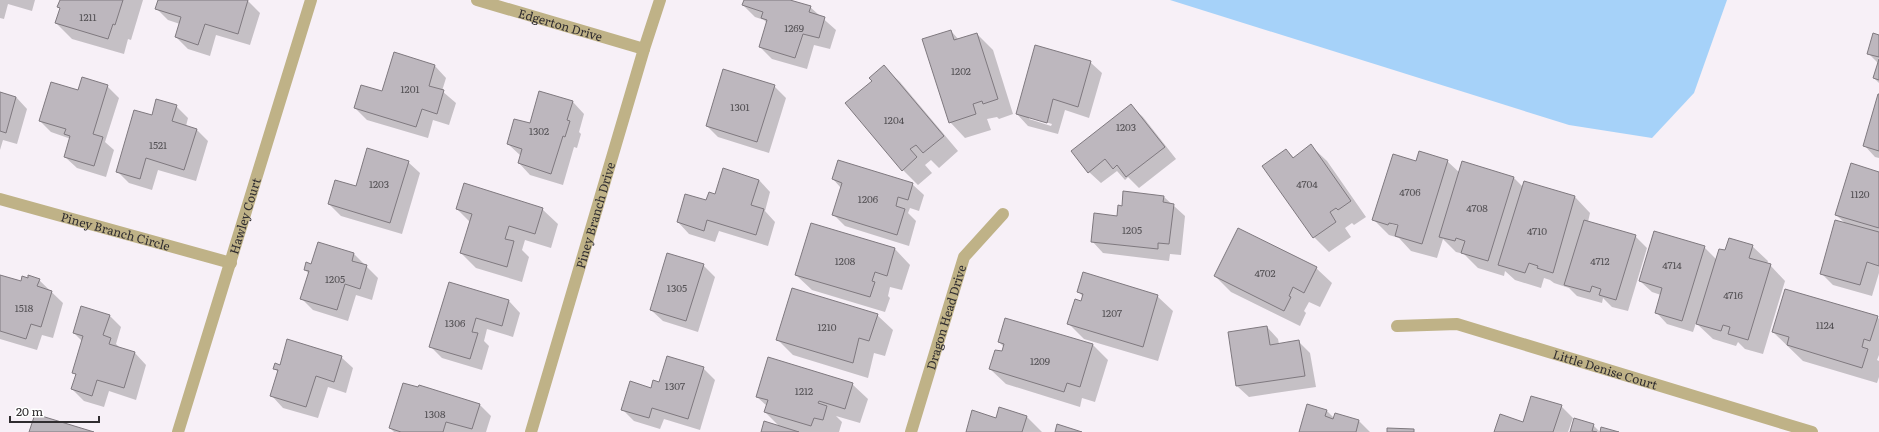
<svg xmlns="http://www.w3.org/2000/svg" width="1879" height="432" font-family="Literata,serif">
<rect width="100%" height="100%" fill="#f7f0f7"/>
<!-- water -->
<path fill="#a6d2f9" d="M1170 0H1727L1694 93 1652 138 1569 125Z"/>
<!-- shadow -->
<path fill="#0003" fill-rule="evenodd" d="M0 0H35L32 11 8 4 4 19 0 18Z
M61 0H143L131 40 128 39 124 54 72 39 56 23 61 9 58 7Z
M159 0H244L248 1 260 13 250 45 216 35 210 56 188 49 176 37 180 24 168 20 156 8Z
M745 0H788L810 7 836 30 830 49 814 45 807 69 772 59 760 47 767 23 764 20 755 17 743 5Z
M951 31 959 40 977 34 993 50 1013 114 999 119 997 117 987 119 991 130 965 138 950 122Z
M1879 36V83L1874 78 1879 64 1868 53Z
M1090 62 1102 73 1089 118 1065 110 1058 134 1028 126 1017 114ZM1029 117 1052 124 1051 126 1029 119Z
M435 66 446 78 442 91 456 103 449 125 433 120 428 138 367 120 355 108Z
M884 67 900 82 958 151 939 168 931 160 925 165 932 173 918 185 903 170 873 81Z
M107 86 119 98 105 142 114 150 106 177 77 168 65 157 71 139 51 132 40 121 78 91Z
M774 86 786 98 769 153 718 137 707 126Z
M540 92 573 102 584 114 579 132 581 134 577 148 574 147 563 185 530 175 519 163 521 156 508 144 531 125Z
M0 93 16 97 27 109 17 144 3 140 0 150Z
M1879 95V158L1875 157 1864 145Z
M176 106 188 118 186 126 196 129 208 141 196 181 158 170 152 190 129 183 117 171 152 116Z
M1131 106 1143 117 1176 159 1139 188 1128 177 1125 180 1117 171 1101 183 1089 172Z
M1311 146 1327 161 1366 217 1354 225 1352 223 1345 228 1351 237 1329 252 1314 237 1286 150 1294 158Z
M1447 161 1460 173 1514 178 1523 187 1525 182 1575 197 1590 213 1588 222 1635 236 1647 248 1628 311 1612 307 1603 298 1602 303 1577 296 1569 288 1554 283 1550 280 1544 278 1541 288 1515 280 1505 271 1504 276 1478 268 1464 254 1456 252 1443 239 1437 258 1411 251 1399 238 1389 235 1374 220 1416 163ZM1391 222 1403 225V227L1391 224Z
M408 162 420 173 402 234 341 216 329 204 356 187Z
M1879 173V273L1872 296 1833 285 1821 273 1845 223 1836 215Z
M833 179 912 184 924 195 919 211 910 208 908 213 916 221 909 246 845 226 833 214 841 188Z
M759 180 770 192 765 211 775 222 768 246 719 231 715 242 689 234 678 222 716 196Z
M1164 197 1185 216 1181 255 1170 254 1169 261 1103 253 1092 241 1118 217 1122 207Z
M457 209H542L558 224 551 248 525 240 522 250 529 257 522 282 476 268 461 253 470 222Z
M1752 246 1768 261 1767 264 1770 265 1785 281 1763 354 1745 349 1738 342 1736 346 1713 339 1696 323 1693 332 1667 324 1656 312 1661 295 1652 292 1640 281 1704 247 1716 259Z
M895 249 910 265 902 290 890 287 888 296 890 298 885 312 812 290 796 275Z
M354 254 378 278 372 300 356 295 348 321 313 310 301 298 309 274 305 270 312 265Z
M703 265 715 277 698 332 663 321 651 310Z
M1316 268 1332 283 1320 307 1309 302 1304 311 1306 313 1300 326 1231 292 1215 276Z
M0 276 21 282 28 279 39 280 63 303 53 338 42 335 37 350 0 339Z
M449 283 509 301 520 313 513 337 487 329 484 341 489 346 482 370 442 358 430 346Z
M1078 291 1157 296 1173 311 1158 361 1084 339 1068 323 1082 302 1083 297Z
M109 315 121 327 116 344 121 349 135 353 146 365 136 400 109 391 104 407 84 401 72 389 77 376 73 372 83 342 74 333Z
M877 315 893 330 885 356 874 353 868 378 793 355 778 340Z
M1877 317 1879 319V355L1877 360 1879 361V377L1877 383 1803 361 1773 332Z
M1267 327 1278 339 1279 344 1299 342 1310 353 1316 387 1249 397 1237 386Z
M999 342 1093 345 1108 360 1095 402 1082 398 1080 407 1006 384 990 369 1002 353 1004 347Z
M341 357 353 368 346 393 328 387 318 418 283 408 272 396 279 373 274 368Z
M703 368 715 380 700 430 664 419 660 429 634 421 622 409 660 383Z
M852 384 868 399 860 423 836 416 842 422 839 432H762L781 428 765 412 767 406 757 397Z
M479 404 491 416 486 432H394L390 428Z
M1561 406 1573 418 1568 432H1495L1523 423Z
M1327 411 1334 418 1335 414 1359 421 1370 432H1300Z
M1027 417 1042 432H967L996 419Z
M1593 425 1600 432H1571Z"/>
<!-- building -->
<path fill="#bdb7be" stroke="#7f797f" d="M60 0H123L115 25 113 24 108 39 55 23 60 8 57 7Z
M158 0H248L238 34 205 24 198 45 175 37 181 17 155 9Z
M744 0H790L811 6 809 12 825 17 819 38 803 34 795 58 759 47 767 20 761 18 763 12 742 5Z
M951 30 954 40 977 33 998 99 983 104 982 101 973 104 976 114 949 123 922 39Z
M1873 33 1879 35V57L1867 54Z
M1035 45 1091 61 1078 107 1053 99 1047 123 1016 114Z
M394 52 435 65 429 86 444 90 437 114 422 109 416 127 354 108 361 85 382 91Z
M1879 59V80L1873 78Z
M884 65 944 136 923 153 916 145 910 149 917 157 902 171 845 103 872 81 869 78Z
M723 69 775 85 757 142 706 126Z
M82 77 108 85 93 134 103 137 94 166 64 157 70 136 64 134 66 129 39 121 51 82 78 90Z
M539 91 573 101 567 120 570 121 565 137 563 136 551 174 518 163 522 149 507 144 514 119 530 123Z
M0 92 16 97 6 133 0 131Z
M1878 94H1879V151L1863 146Z
M156 99 177 105 172 121 197 129 184 170 146 158 140 179 116 172 134 110 152 115Z
M1131 104 1165 147 1126 177 1117 165 1113 169 1105 159 1088 173 1071 151Z
M1311 144 1351 201 1338 210 1336 208 1330 212 1336 222 1313 238 1262 166 1286 149 1293 158Z
M367 148 409 161 390 223 328 204 335 180 356 186Z
M1419 151 1448 160 1422 244 1395 236 1398 225 1389 223 1388 225 1372 220 1393 154 1416 161Z
M838 160 913 183 908 200 898 197 896 206 905 209 897 235 832 215 842 183 832 179Z
M1462 161 1514 177 1488 261 1461 253 1465 241 1456 238 1455 241 1439 237Z
M1851 163 1879 172V228L1835 215Z
M723 168 759 180 751 205 764 209 756 235 707 220 704 231 677 222 685 194 706 200 709 192 715 194Z
M1524 181 1575 196 1553 273 1537 268 1538 266 1529 263 1525 273 1498 265Z
M464 183 543 208 535 234 509 226 505 239 514 241 507 267 460 253 472 214 456 209Z
M1123 191 1164 196 1163 202 1174 204 1169 244 1158 243V249L1091 242 1094 213 1117 216 1118 205 1122 206Z
M1584 220 1636 235 1616 300 1599 295 1601 289 1592 286 1590 292 1564 285Z
M1835 220 1879 232V266L1867 262 1860 285 1820 274Z
M811 223 895 248 887 276 875 272 872 281 875 282 870 297 795 275Z
M1238 228 1317 267 1304 293 1293 287 1289 296 1291 297 1284 311 1214 276Z
M1654 231 1705 246 1682 321 1655 313 1662 288 1639 281Z
M1729 238 1753 245 1749 258 1771 264 1748 340 1728 334 1730 327 1723 325 1721 331 1696 324 1719 249 1725 250Z
M318 242 354 253 352 261 367 265 360 289 345 284 337 310 300 299 309 271 304 270 306 262 311 264Z
M667 253 704 264 686 321 650 310Z
M1083 272 1158 295 1143 347 1067 324 1075 299 1081 301 1083 294 1077 292Z
M0 275 21 281 22 276 28 278V275L40 279 37 286 52 291 41 327 31 324 26 339 0 331Z
M449 282 509 300 502 326 476 318 472 332 478 333 470 359 429 347Z
M792 288 878 314 869 341 859 338 853 363 776 340Z
M1785 289 1878 316 1870 341 1864 339 1862 347 1868 349 1862 368 1787 345 1789 337 1772 332Z
M81 306 110 315 103 335 111 338 109 344 135 352 124 388 97 380 92 396 71 389 76 374 72 373 83 336 73 333Z
M1005 318 1093 344 1080 387 1067 383 1064 392 989 369 995 350 1002 351 1004 344 998 342Z
M1267 326 1270 345 1299 340 1305 376 1236 386 1228 332Z
M287 339 342 356 334 382 316 376 306 407 270 396 278 370 273 369 275 363 280 365Z
M667 356 704 367 688 419 652 408 649 418 621 410 630 381 651 388 653 380 659 382Z
M768 357 853 383 845 409 819 401 818 403 827 406 823 420 814 418 811 426 764 412 768 400 756 397Z
M403 383 418 387 419 385 480 404 472 429 446 422 443 432H401L389 428Z
M1531 396 1562 405 1553 432H1494L1500 414 1523 422Z
M1307 404 1327 410 1325 416 1333 419 1335 413 1359 420 1356 432H1299Z
M999 407 1027 416 1022 432H966L972 410 996 418Z
M35 414 94 432H29Z
M1574 418 1594 424 1592 431 1597 432H1570Z
M764 421 799 432H761Z
M1057 424 1082 432H1055Z
M1601 427 1619 432H1600Z
M1387 428 1414 429V432H1387Z"/>
<g fill="none" stroke-linecap="round" stroke-linejoin="round">
<!-- street -->
<g stroke="#bfb287" stroke-width="12">
<path id="s1" d="M477 0 644 49"/>
<path id="s2" d="M0 199 231 263"/>
<path id="s3" d="M1397 326 1457 324 1812 432"/>
<path id="s4" d="M178 432 311 0"/>
<path id="s5" d="M531 432 644 49 660 0"/>
<path id="s6" d="M911 432 964 257 1003 214"/>
</g>
</g>
<g text-anchor="middle" dominant-baseline="central" stroke-width="4" stroke-linejoin="round" paint-order="stroke">
<!-- number labels -->
<g font-size="10" fill="#535054">
<text x="88" y="16">1211</text>
<text x="794" y="27">1269</text>
<text x="961" y="70">1202</text>
<text x="410" y="88">1201</text>
<text x="740" y="106">1301</text>
<text x="894" y="119">1204</text>
<text x="1126" y="126">1203</text>
<text x="539" y="130">1302</text>
<text x="158" y="144">1521</text>
<text x="379" y="183">1203</text>
<text x="1307" y="183">4704</text>
<text x="1410" y="191">4706</text>
<text x="1860" y="193">1120</text>
<text x="868" y="198">1206</text>
<text x="1477" y="207">4708</text>
<text x="1132" y="229">1205</text>
<text x="1537" y="230">4710</text>
<text x="845" y="260">1208</text>
<text x="1600" y="260">4712</text>
<text x="1672" y="264">4714</text>
<text x="1265" y="272">4702</text>
<text x="335" y="278">1205</text>
<text x="677" y="287">1305</text>
<text x="1733" y="294">4716</text>
<text x="24" y="307">1518</text>
<text x="1112" y="312">1207</text>
<text x="455" y="322">1306</text>
<text x="1825" y="324">1124</text>
<text x="827" y="326">1210</text>
<text x="1040" y="360">1209</text>
<text x="675" y="385">1307</text>
<text x="804" y="390">1212</text>
<text x="435" y="413">1308</text>
</g>
<!-- street labels -->
<g font-size="12" fill="#302d30" stroke="#fff">
<text stroke="none"><textPath href="#s1" startOffset="87">Edgerton Drive</textPath></text>
<text stroke="none"><textPath href="#s4" startOffset="226">Hawley Court</textPath></text>
<text stroke="none"><textPath href="#s5" startOffset="226">Piney Branch Drive</textPath></text>
<text stroke="none"><textPath href="#s2" startOffset="120">Piney Branch Circle</textPath></text>
<text stroke="none"><textPath href="#s6" startOffset="120">Dragon Head Drive</textPath></text>
<text stroke="none"><textPath href="#s3" startOffset="215">Little Denise Court</textPath></text>
</g>
</g>
<!-- scale -->
<path d="M10 416v6h89v-6" fill="none" stroke="#302d30" stroke-width="2"/>
<text x="16" y="416" font-size="12" fill="#302d30" stroke="#ffffff" stroke-width="3" paint-order="stroke">20 m</text>
</svg>
